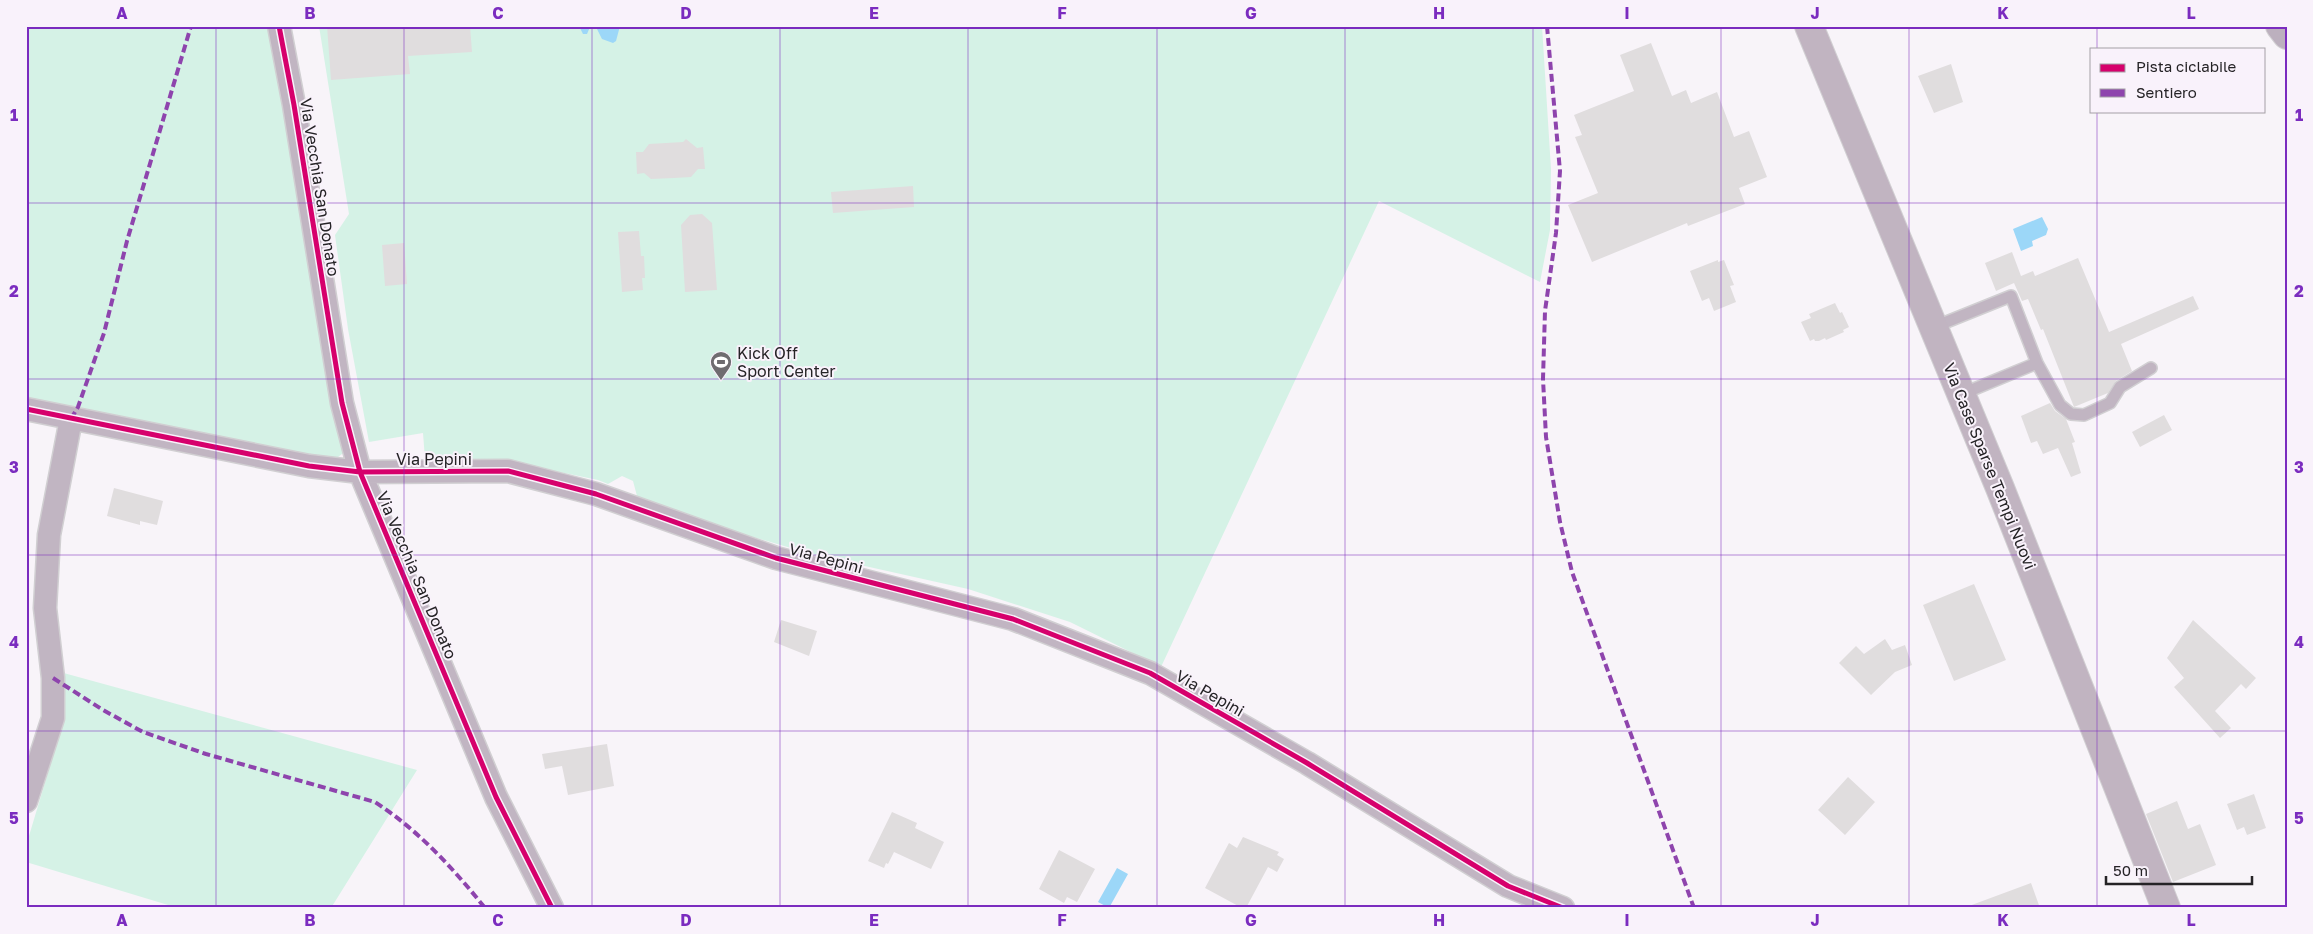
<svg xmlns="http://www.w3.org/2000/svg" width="2313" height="934" font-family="'Golos Text',sans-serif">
<rect width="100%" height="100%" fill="#f8f4f9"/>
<!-- green -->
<path fill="#d5f2e6" d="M26 26H272L346 451 334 460 26 400Z
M319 26H1542L1551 169 1550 230 1540 282 1379 201 1161 667 1070 622 968 589 811 554 682 516 637 496 633 481 622 476 608 484 598 480 545 469 483 459H425L423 433 369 442 348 329 335 235 349 214Z
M60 672 417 770 331 908H178L26 862V846L64 719Z"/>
<!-- water -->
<path fill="#9cd7f8" d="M579 26H620L616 41 613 43 602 39 596 27H590L587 34H583Z
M2042 217 2048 229 2046 235 2032 241 2033 246 2021 251 2013 229Z
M1117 868 1128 874 1109 908 1098 902Z"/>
<!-- building -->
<path fill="#e0ddde" d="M327 26H470L472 52 408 56 410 74 331 80Z
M1651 43 1672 96 1686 90 1691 103 1717 92 1734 137 1749 131 1767 177 1739 188 1745 204 1688 226 1687 223 1592 262 1568 205 1598 193 1575 137 1582 135 1574 115 1634 91 1620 55Z
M1951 64 1963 102 1934 113 1918 76Z
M686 139 697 148 703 147 705 169H698L691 177 674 178 651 179 644 173 637 174 636 152H643L649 144 683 142Z
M913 186 914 207 833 213 831 192Z
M702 214 712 223 717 290 685 292 681 225 690 215Z
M639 231 641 256H644L645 278H642L643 290 622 292 618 232Z
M404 243 407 284 385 286 382 245Z
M2012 252 2021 276 2033 271 2035 276 2078 258 2109 332 2193 296 2199 309 2121 344 2132 371 2116 381 2108 393 2074 407 2043 329 2041 330 2028 299 2022 301 2014 283 1996 291 1985 263Z
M1718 260V262L1724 260 1734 285 1730 286 1736 302 1714 311 1709 298 1702 301 1690 271Z
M1835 303 1840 313 1842 312 1849 327 1843 330 1844 332 1826 340 1825 338 1819 341H1815L1814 339 1810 341 1801 322 1811 318 1809 314Z
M2050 403 2055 411 2066 419 2075 442 2072 443 2081 473 2071 477 2058 448 2043 454 2037 441 2031 443 2021 416Z
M2164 415 2172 430 2140 447 2132 432Z
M114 488 163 501 157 525 140 521V525L107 516Z
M1974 584 2006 660 1954 681 1923 605Z
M781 620 817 631 809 656 774 642Z
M2193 620 2256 678 2246 689 2241 684 2215 711 2231 728 2220 738 2174 687 2184 678 2167 658Z
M1885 639 1892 650 1905 645 1912 665 1895 672 1871 695 1839 663 1856 646 1864 654Z
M607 744 614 786 568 795 562 766 545 769 542 754Z
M1848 777 1875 802 1845 835 1818 810Z
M2254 794 2266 828 2247 835 2244 827 2237 830 2227 804Z
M2177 801 2188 829 2200 824 2216 865 2173 882 2146 814Z
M892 812 917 823 915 828 944 842 931 869 894 852 888 864 886 863 884 868 868 861Z
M1243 837 1279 852 1277 855 1284 859 1277 872 1268 867 1246 908H1242L1205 888 1229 843 1237 848Z
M1059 850 1095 869 1077 902 1067 897 1064 903 1039 889Z
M2031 883 2040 908H1969V906Z"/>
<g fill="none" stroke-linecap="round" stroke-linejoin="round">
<!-- lane casing -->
<g stroke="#d1cfd2" stroke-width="14">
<path id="lane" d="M1934 327 2011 296 2037 363 2060 405 2071 414 2084 415 2110 403 2120 387 2151 368
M1962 394 2037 363"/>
</g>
<!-- street casing -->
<g stroke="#d1cfd2" stroke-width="25">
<path id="street" d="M279 26 294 105 342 403 360 472 496 797 552 908
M26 409 309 466 360 472 508 471 596 494 776 558 1013 619 1150 673 1307 763 1508 886 1563 908
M26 801 53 718V678L45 608 49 535 71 419"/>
</g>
<!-- secondary casing -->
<g stroke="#d1cfd2" stroke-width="30">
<path id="secondary" d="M1809 26 2000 488 2166 908"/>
</g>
<!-- highway casing -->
<g stroke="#d1cfd2" stroke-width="30">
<path id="highway" d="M2280 26 2287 35"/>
</g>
<!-- lane -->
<use href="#lane" stroke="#c1b5c2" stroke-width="11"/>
<!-- street -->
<use href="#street" stroke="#c1b5c2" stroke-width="22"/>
<!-- secondary -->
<use href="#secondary" stroke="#c1b4c1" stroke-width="28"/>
<!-- highway -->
<use href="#highway" stroke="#bcb0be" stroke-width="28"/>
<!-- quiet -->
<path stroke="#8e44ad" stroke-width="4" stroke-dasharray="8 4" stroke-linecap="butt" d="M1547 26 1560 171 1556 233 1545 311 1543 379 1546 437 1560 522 1572 572 1694 908
M71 419 78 407 104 333 127 241 191 26
M53 678 103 710 143 732 206 754 375 802C418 830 453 868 485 908"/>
<!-- cycleway casing -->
<g stroke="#f9f2fb" stroke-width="8">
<path id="cycleway" d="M279 26 294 105 342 403 360 472 496 797 552 908
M26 409 309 466 360 472 508 471 596 494 776 558 1013 619 1150 673 1307 763 1508 886 1563 908"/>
</g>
<!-- cycleway -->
<use href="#cycleway" stroke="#d6006c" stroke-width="5"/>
</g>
<!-- grid -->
<path fill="none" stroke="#7b2cbf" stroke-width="1" stroke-opacity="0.55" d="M216 26V908M404 26V908M592 26V908M780 26V908M968 26V908M1157 26V908M1345 26V908M1533 26V908M1721 26V908M1909 26V908M2097 26V49M2097 111V908M26 203H2287M26 379H2287M26 555H2287M26 731H2287"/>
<!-- icons -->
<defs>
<g id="stadium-pin" transform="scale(1.125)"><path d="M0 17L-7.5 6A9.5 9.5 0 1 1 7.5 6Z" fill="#6f6c70" stroke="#f9f2fb"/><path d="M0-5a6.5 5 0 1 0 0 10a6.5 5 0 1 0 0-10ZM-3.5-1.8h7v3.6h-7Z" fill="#fff"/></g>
</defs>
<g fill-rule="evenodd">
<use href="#stadium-pin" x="721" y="362"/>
</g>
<g text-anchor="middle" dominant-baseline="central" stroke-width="4" stroke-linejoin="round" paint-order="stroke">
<!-- street labels -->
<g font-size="16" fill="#252326" stroke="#f9f2fb">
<text transform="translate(320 187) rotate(81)">Via Vecchia San Donato</text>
<text x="434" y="459">Via Pepini</text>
<text transform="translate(1990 466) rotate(68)">Via Case Sparse Tempi Nuovi</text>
<text transform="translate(826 558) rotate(15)">Via Pepini</text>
<text transform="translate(417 575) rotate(67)">Via Vecchia San Donato</text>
<text transform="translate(1210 693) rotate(30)">Via Pepini</text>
</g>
<!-- poi labels -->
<g font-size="16" fill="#252326" stroke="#f9f2fb" text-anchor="start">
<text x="737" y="353">Kick Off<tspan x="737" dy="18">Sport Center</tspan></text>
</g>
</g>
<!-- border -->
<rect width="2313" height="934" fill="none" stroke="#f9f2fb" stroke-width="55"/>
<!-- legend -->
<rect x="2090" y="48" width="175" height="65" fill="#f9f2fb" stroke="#a49fa6"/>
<rect x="2100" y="64" width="25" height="8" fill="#d6006c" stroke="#a49fa6"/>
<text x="2136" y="72" font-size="15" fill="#252326">Pista ciclabile</text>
<rect x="2100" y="89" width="25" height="8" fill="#8e44ad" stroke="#a49fa6"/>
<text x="2136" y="98" font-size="15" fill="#252326">Sentiero</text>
<!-- scale -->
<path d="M2106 876v8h146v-8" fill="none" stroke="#252326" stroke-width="2.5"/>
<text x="2113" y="876" font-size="15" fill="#252326" stroke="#f9f2fb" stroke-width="4" paint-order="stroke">50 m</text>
<rect x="28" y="28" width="2258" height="878" fill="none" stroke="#7b2cbf" stroke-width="2"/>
<g font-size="16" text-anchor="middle" font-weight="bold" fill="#7b2cbf">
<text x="122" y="19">A</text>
<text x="310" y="19">B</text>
<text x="498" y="19">C</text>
<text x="686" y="19">D</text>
<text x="874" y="19">E</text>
<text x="1062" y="19">F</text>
<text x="1251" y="19">G</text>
<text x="1439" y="19">H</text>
<text x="1627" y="19">I</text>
<text x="1815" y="19">J</text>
<text x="2003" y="19">K</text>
<text x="2191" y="19">L</text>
<text x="14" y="121">1</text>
<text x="2299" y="121">1</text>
<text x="14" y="297">2</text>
<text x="2299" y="297">2</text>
<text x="14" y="473">3</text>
<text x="2299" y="473">3</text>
<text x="14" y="648">4</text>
<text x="2299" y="648">4</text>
<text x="14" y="824">5</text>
<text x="2299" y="824">5</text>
<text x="122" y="926">A</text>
<text x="310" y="926">B</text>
<text x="498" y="926">C</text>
<text x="686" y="926">D</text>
<text x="874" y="926">E</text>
<text x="1062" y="926">F</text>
<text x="1251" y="926">G</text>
<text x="1439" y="926">H</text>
<text x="1627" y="926">I</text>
<text x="1815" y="926">J</text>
<text x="2003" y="926">K</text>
<text x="2191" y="926">L</text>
</g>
</svg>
